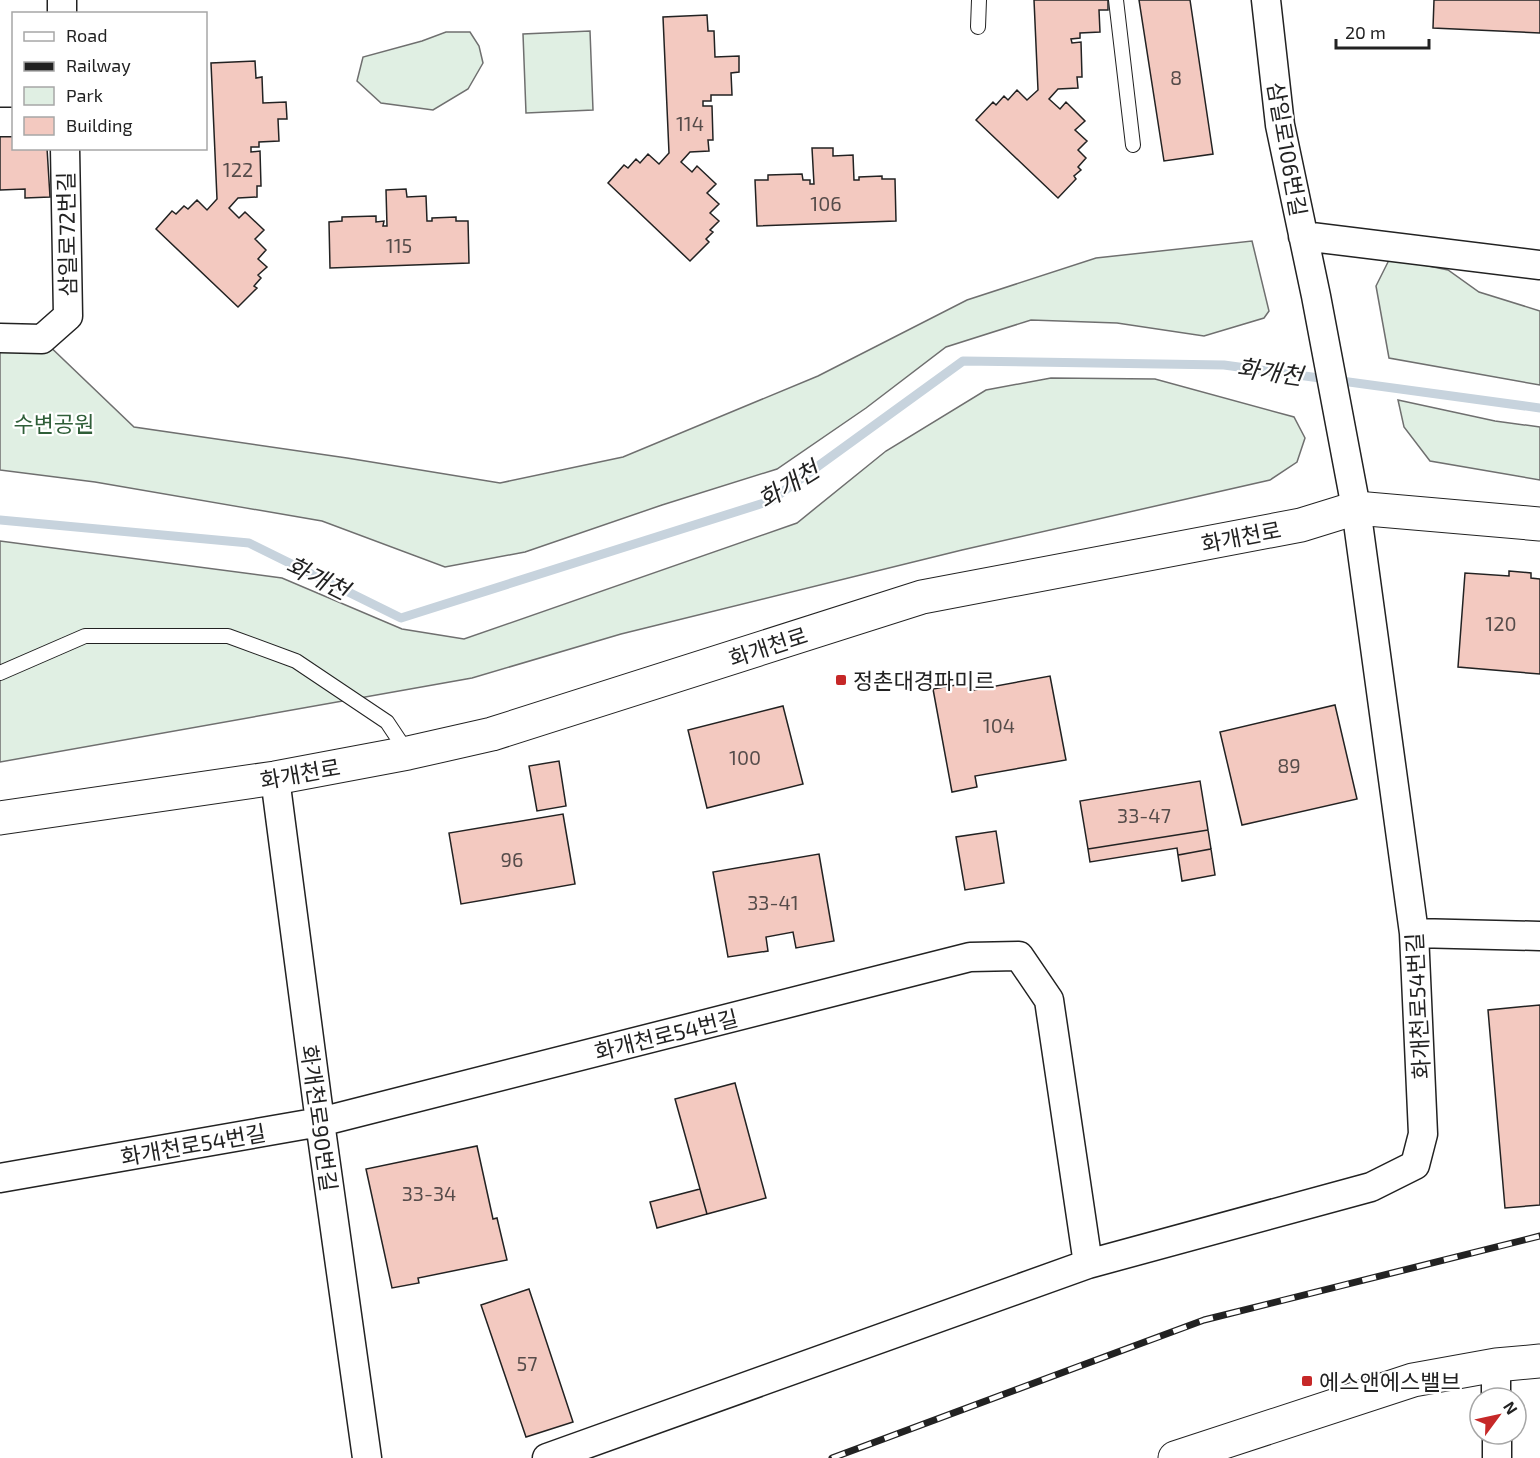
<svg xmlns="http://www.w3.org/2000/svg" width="1540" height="1458" font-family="'Exo 2','Noto Sans KR',sans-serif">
<rect width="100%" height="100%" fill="#fff"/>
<!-- green -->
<path fill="#e0efe3" stroke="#6f6f6f" stroke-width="1.5" d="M590 31 593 110 526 113 523 34Z
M446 32H470L479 46 483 63 468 89 433 110 381 103 357 81 363 57 422 41Z
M1252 241 1269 311 1264 318 1204 336 1117 323 1031 320 946 347 866 408 777 469 662 505 525 552 445 567 322 521 95 482 0 470V338L42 339 134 427 347 458 500 483 623 457 818 376 967 300 1096 258Z
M1390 258 1448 270 1479 292 1540 311V385L1389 358 1376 286Z
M1051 378 1155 379 1294 417 1305 438 1297 462 1270 480 962 550 621 634 472 678 0 762V541L282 578 402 629 464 639 797 523 886 451 986 390Z
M1398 400 1495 421 1540 427V480L1430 461 1404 427Z"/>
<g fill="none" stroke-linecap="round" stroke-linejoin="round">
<!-- stream -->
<path stroke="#c7d3dd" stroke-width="9" d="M0 520 249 543 401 618 770 501 963 361 1224 365 1540 408"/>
</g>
<!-- building -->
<path fill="#f3c9c0" stroke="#222" stroke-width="1.5" d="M1034 0H1108V10H1099L1100 32 1080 33V38L1071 39 1072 43 1081 42 1082 77H1077L1078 88 1058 89 1049 99 1060 109 1066 102 1085 121 1075 130 1087 141 1078 150 1086 158 1078 167 1081 170 1074 176 1076 179 1058 198 976 120 993 102 996 105 1004 96 1008 100 1017 90 1027 100 1038 90Z
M1139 0H1190L1213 154 1164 161Z
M1434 0H1540V33L1433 28Z
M707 15 708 31H714L715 57 739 56V72L731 73 732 95H711V101H703V106H712L713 140H708L709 151 690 152 681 162 692 172 697 166 716 184 707 193 719 204 710 213 719 221 710 230 713 232 706 239 709 242 690 261 608 183 624 165 628 168 636 159 640 163 648 154 659 164 669 153 663 17Z
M255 61 256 78 262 77 263 103 286 102 287 119H278L279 141 259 142V147H251V152L260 151 261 186H257V197L238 198 229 208 239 218 245 212 264 230 255 239 266 250 258 259 267 267 258 275 261 278 254 286 257 288 238 307 156 229 172 211 176 214 184 206 188 209 197 200 207 210 217 199 211 63Z
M14 129V148H47L50 197 25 198V189L0 190V130Z
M812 148H833V156L853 155 854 180H859V177L882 176V179H895L896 221 757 226 755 180H768V175L802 174 803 180H810V184H814Z
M406 189 407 197 426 196 427 221H432V218L456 217V221H468L469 263 330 268 329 222 342 221V217L376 216V222L384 221 383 226H387L386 190Z
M1509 571 1531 573V578L1540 579V674L1458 667 1465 573 1509 576Z
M1050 676 1066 760 975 776 977 787 952 792 933 689 967 683 969 691Z
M1335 705 1357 799 1242 825 1220 732Z
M783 706 803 784 707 808 688 730Z
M559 761 566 806 537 811 529 766Z
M1200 781 1208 830 1088 849 1080 801Z
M563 814 575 884 461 904 449 833Z
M1208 830 1211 849 1178 855 1177 848 1090 862 1088 849Z
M996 831 1004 883 965 890 956 837Z
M1211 849 1215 875 1182 881 1178 855Z
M819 854 834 941 796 948 793 932 766 937 768 951 728 957 713 872Z
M1540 1005V1205L1505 1208 1488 1010Z
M735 1083 766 1198 707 1214 675 1099Z
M477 1146 493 1219 497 1218 507 1260 418 1278 419 1283 392 1288 366 1169Z
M700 1189 707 1214 657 1228 650 1202Z
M529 1289 573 1422 526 1437 481 1305Z"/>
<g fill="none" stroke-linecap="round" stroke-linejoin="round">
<!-- service casing -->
<g stroke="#222" stroke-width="16">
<path id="service" d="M1116 0 1133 145
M978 27 979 0
M0 673 85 636H228L296 661 387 722 407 752"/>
</g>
<!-- minor casing -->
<g stroke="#222" stroke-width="31">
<path id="minor" d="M62 0V14
M0 122H14
M1303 236 1540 265
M0 338 42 339 68 316 65 148
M275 778 320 1122 367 1458
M1414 933 1540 936
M0 1178 320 1122 970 957 1019 956 1049 1000 1088 1264
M1496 1365V1398
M1497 1434V1458
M547 1458 1088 1264 1371 1187 1415 1165 1423 1134 1414 933 1356 508 1316 296 1280 125 1266 0"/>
</g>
<!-- tertiary casing -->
<g stroke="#222" stroke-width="35">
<path id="tertiary" d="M1175 1458 1413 1380 1496 1365 1540 1361"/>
</g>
<!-- secondary casing -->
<g stroke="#222" stroke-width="35">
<path id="secondary" d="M0 818 275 778 408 753 492 734 922 597 1301 525 1356 508 1540 524"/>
</g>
<!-- service -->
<use href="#service" stroke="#fff" stroke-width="14"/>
<!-- minor -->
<use href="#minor" stroke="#fff" stroke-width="28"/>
<!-- tertiary -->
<use href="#tertiary" stroke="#fff" stroke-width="33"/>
<!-- secondary -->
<use href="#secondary" stroke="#fff" stroke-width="33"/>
<!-- rail casing -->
<g stroke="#222" stroke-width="7">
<path id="rail" d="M832 1458 1204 1320 1540 1236"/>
</g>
<!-- rail -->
<use href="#rail" stroke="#fff" stroke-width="4.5" stroke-dasharray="14" stroke-linecap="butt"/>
</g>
<!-- markers -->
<g fill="#c62828" stroke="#fff" stroke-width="2">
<rect x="835" y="674" width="12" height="12" rx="3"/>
<rect x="1301" y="1375" width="12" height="12" rx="3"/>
</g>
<g text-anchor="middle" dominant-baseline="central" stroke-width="4.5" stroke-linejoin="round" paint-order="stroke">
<!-- number labels -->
<g font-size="20" fill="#564c4a">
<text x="1176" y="77">8</text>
<text x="690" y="123">114</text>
<text x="238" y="169">122</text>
<text x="826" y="203">106</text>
<text x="399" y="245">115</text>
<text x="1501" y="623">120</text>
<text x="999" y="725">104</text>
<text x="745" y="757">100</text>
<text x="1289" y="765">89</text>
<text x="1144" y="815">33-47</text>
<text x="512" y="859">96</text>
<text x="773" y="902">33-41</text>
<text x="429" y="1193">33-34</text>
<text x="527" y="1363">57</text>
</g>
<!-- street labels -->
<g font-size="22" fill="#222" stroke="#fff">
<text transform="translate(1288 149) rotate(80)">삼일로106번길</text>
<text transform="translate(66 234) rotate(-91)">삼일로72번길</text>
<text transform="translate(1241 536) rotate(-11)">화개천로</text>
<text transform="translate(768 646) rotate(-18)">화개천로</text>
<text transform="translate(300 773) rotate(-10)">화개천로</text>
<text transform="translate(1417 1006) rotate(-93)">화개천로54번길</text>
<text transform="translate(666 1034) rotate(-14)">화개천로54번길</text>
<text transform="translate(320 1118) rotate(82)">화개천로90번길</text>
<text transform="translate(193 1144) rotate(-10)">화개천로54번길</text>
</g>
<!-- park labels -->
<g font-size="22" fill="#2f5e38" stroke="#fff">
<text x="54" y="423">수변공원</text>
</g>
<!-- poi labels -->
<g font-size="22" fill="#222" stroke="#fff" text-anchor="start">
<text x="853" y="680">정촌대경파미르</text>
<text x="1319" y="1381">에스앤에스밸브</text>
</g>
<!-- water labels -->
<g font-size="24" font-style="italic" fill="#222" stroke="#fff">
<text transform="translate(1270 371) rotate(8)">화개천</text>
<text transform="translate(788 484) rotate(-32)">화개천</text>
<text transform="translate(318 577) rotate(26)">화개천</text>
</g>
</g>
<!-- legend -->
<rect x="12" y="12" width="195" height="138" fill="#ffffff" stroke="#a7a7a7" stroke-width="1.5"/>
<rect x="24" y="32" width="30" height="9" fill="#ffffff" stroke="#a7a7a7" stroke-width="1.5"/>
<text x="66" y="42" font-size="18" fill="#222222">Road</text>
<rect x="24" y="62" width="30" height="9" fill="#222222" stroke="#a7a7a7" stroke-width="1.5"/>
<text x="66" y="72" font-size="18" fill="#222222">Railway</text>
<rect x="24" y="87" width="30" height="18" fill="#e0efe3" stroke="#a7a7a7" stroke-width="1.5"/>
<text x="66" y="102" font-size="18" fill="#222222">Park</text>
<rect x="24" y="117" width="30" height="18" fill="#f3c9c0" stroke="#a7a7a7" stroke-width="1.5"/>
<text x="66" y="132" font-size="18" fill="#222222">Building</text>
<!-- north arrow -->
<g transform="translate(1498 1416) rotate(57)"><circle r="28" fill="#ffffff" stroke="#a7a7a7" stroke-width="1.5"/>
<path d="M0-4.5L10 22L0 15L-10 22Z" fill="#c62828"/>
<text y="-9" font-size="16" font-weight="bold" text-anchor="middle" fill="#222222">N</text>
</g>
<!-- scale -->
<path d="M1336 39v9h93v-9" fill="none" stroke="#222222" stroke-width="3"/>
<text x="1345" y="39" font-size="18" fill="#222222" stroke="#ffffff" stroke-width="4.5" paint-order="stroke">20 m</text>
</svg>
